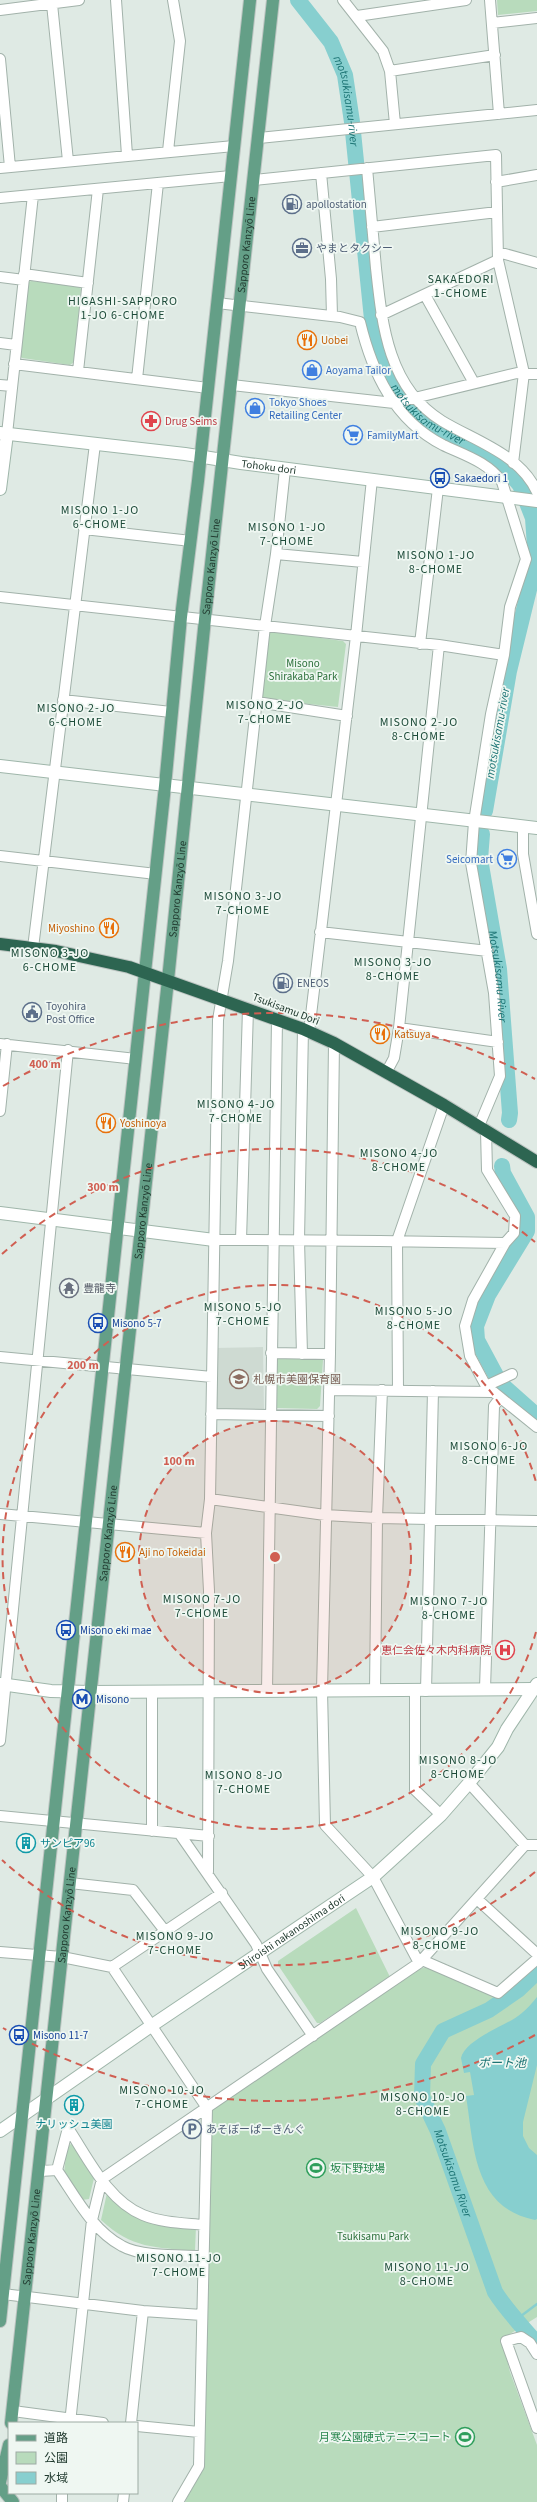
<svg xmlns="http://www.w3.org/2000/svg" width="537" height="2502" font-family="'Source Sans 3','Noto Sans JP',sans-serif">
<rect width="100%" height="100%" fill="#dfeae4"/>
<!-- built -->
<path fill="#cedad2" d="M263 1347 264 1410 216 1409 214 1348Z"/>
<!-- green -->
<path fill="#b8dbbc" d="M497 0H537V11L498 15Z
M31 281 79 286 81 289 74 362 70 365 22 358 20 356 27 283Z
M270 631 343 641 346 644 338 707 261 699 267 633Z
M281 1357H318L323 1360 320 1406 317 1409 276 1408 273 1403 275 1361Z
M356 1908 390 1977 320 2023H317L278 1965V1961Z
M537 1964V2317L502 2339 510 2372 537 2445V2502H185L204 2465 212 2109 410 1972 426 1967 495 1996Z
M71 2144H75L95 2174 89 2199 82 2200 64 2173 67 2147Z
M107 2193 127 2211 196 2226 195 2251C155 2247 132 2249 101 2220Z"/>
<!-- water -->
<path fill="#87cfcf" d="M537 1997V2065L523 2122V2136L529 2148 537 2155V2219L535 2220C473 2208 474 2146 466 2096L474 2095 470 2072 464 2073 461 2058C464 2042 498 2028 512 2020 522 2014 530 2006 537 1997Z"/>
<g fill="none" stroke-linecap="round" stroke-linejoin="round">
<!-- stream -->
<path stroke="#87cfcf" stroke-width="2.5" d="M517 2319 537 2304"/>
<!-- river -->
<g stroke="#87cfcf" stroke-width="16">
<path id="s1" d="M298 0 331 42 345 75 352 122 373 329 382 362 388 377 409 406 426 422 480 450 508 471 520 485 533 518 536 561 509 671 485 811"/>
<path id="s2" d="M482 834 480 859 499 969 510 1113 509 1120"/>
<path d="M502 1166 503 1173 527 1217V1231L488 1295 476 1326 477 1340 500 1383 537 1416"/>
<path id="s3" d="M537 1972 518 1990 489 2010 443 2031 423 2064 422 2097 438 2131 495 2292C507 2311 523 2327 537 2344"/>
</g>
<!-- street casing -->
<g stroke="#a2b2aa" stroke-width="12">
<path id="street" d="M116 0 127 155
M343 0 383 51 390 71 395 124
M490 0 499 114
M52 4 68 161
M0 10 79 0
M357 16 466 0
M492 23 537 18
M0 59 10 167
M390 71 495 55
M259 138 537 110
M168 151 180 41 173 0
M0 168 234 146
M367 168C370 201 373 235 376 268 382 324 388 388 442 421 475 441 520 454 537 492
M321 173 331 279 332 316
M254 180 496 155 498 260 524 373 513 463
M496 182 537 175
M0 198 231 176
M372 227 497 212
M498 252 537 263
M24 274 88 283
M0 277 24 280
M425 295 474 383
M217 303 340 317 360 322C372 372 394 420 443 445 464 455 488 462 502 482L526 559 510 607 504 655 491 714 474 822 471 863 494 993 500 1076 479 1126
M381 315 498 260
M0 343 16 345
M14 364 208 388
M78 371 98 189
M137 379 158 183
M0 385 12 386
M232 385 394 403 517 373 537 374
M7 434 33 195
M84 529 191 541
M276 554 363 562
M0 597 439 645 504 655
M420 644 438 488
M63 700 171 712
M257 702 347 716
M523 827V854L537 934
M0 856 156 874
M320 932 488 951
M33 948 95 444
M399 1028 498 1042
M309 1032 356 636 372 479
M334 1043 330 1354 322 1690 325 1825 373 1877 419 1963
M0 1044 136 1059
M386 1073 394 1058 399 1028 439 645
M0 1111 7 1044
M486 1131 487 1170 515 1216 514 1233 505 1243 473 1300 465 1326 470 1356 486 1386 537 1427
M214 1240C311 1240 408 1241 505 1243
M241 1240 248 1009
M271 1353 330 1354
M302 1354 299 1240 303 1029
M0 1357 212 1377
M486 1386 512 1374
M329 1390 492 1392
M398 1390 397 1241 444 1105
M211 1414 329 1416
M210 1499 325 1515 377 1518 537 1521
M0 1514 206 1533
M485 1689 494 1406 500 1398
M152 1691V1831
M267 1691 277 1020
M375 1691 377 1518 382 1390
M415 1691V1790L441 1815
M426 1691 433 1391
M0 1741 68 1050
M469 1783 525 1845H537
M0 1816 209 1836
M179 1833 256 1944 267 1969 313 2036
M208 1872 209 1591 206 1533 210 1499 218 1020 228 961 265 626 276 554 285 469
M70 1883 133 1890 165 1931
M477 1899 537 1954
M0 1952 62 1957 112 1967 207 2108 199 2466 178 2502
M422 1960 498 1993 537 1959
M112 1967 222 1893
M57 2170 68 2128C88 2158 108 2201 143 2215 162 2223 185 2223 204 2225
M40 2171 57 2170C75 2196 92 2230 122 2246 141 2257 181 2255 203 2256
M3 2294 143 2311 202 2315
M537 2354 530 2343 521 2337 506 2341 537 2428
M13 2411 103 2423
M70 2423 92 2220 102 2179 419 1963 525 1845
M131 2423 143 2311
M137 2426 199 2432
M62 2502V2493
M123 2502 124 2493"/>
</g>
<!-- secondary casing -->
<g stroke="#9fb6aa" stroke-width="14">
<g id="secondary">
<path id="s4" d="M0 433 185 454 241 463 537 501"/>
<path d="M0 489 7 434"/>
<path d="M0 766 537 828"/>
<path d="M0 1213 214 1240"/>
<path d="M0 1684 51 1691 90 1692 533 1689"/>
<path id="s5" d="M0 2131 151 2026 373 1877 441 1815 469 1783 498 1747 507 1729 537 1684"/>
</g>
</g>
<!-- primary casing -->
<g stroke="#bcc4c1" stroke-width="14">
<g id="primary">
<path d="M0 2321 165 786 181 617 198 481 250 0"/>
<path id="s6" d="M11 2423 168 980 205 619 273 0"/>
<path d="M0 2482 9 2445"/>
<path d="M0 2486 13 2502"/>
</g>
</g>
<!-- highway casing -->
<g stroke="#bcc4c1" stroke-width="14">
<path id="highway" d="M0 944 56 951 129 967 303 1029 334 1043 444 1105 537 1162"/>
</g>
<!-- street -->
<use href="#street" stroke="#fff" stroke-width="10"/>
<!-- secondary -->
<use href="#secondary" stroke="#fff" stroke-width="12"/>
<!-- primary -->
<use href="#primary" stroke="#649f87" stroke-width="12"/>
<!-- highway -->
<use href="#highway" stroke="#2d6551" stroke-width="12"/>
</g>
<!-- distance rings -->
<circle cx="275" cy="1557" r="136" fill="#d05f52" fill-opacity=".12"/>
<g fill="none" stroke="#d05f52" stroke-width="2" stroke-dasharray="7 5">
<circle cx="275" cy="1557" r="136"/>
<path d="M536 1632A272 272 0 1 1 536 1482"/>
<path d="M535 1872A408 408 0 0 1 2 1860M2 1254A408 408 0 0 1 535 1242"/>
<path d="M535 2035A544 544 0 0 1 3 2028M3 1086A544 544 0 0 1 535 1079"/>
</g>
<!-- icons -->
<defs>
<g id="fuel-ring" transform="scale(1)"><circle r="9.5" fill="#eff7f2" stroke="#5c6f8a" stroke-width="1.5"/><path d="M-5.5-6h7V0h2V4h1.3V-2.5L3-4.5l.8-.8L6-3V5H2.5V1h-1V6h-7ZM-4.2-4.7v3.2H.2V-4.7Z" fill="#5c6f8a"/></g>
<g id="office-ring" transform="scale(1)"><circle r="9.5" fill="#eff7f2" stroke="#5c6f8a" stroke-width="1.5"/><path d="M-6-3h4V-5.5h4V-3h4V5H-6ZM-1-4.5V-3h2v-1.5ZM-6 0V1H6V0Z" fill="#5c6f8a"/></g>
<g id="restaurant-ring" transform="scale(1)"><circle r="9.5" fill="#eff7f2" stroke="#e8710a" stroke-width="1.5"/><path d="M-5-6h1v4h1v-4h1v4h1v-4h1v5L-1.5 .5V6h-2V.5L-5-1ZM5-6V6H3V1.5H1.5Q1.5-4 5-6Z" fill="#e8710a"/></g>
<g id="shop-ring" transform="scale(1)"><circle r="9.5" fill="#eff7f2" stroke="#3f7fe0" stroke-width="1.5"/><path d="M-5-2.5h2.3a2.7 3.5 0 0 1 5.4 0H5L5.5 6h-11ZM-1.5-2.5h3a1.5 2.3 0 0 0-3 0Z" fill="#3f7fe0"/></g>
<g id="pharmacy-ring" transform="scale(1)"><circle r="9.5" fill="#eff7f2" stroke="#e0444e" stroke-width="1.5"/><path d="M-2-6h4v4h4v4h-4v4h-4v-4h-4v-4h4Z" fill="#e0444e"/></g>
<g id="supermarket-ring" transform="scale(1)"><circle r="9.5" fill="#eff7f2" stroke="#3f7fe0" stroke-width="1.5"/><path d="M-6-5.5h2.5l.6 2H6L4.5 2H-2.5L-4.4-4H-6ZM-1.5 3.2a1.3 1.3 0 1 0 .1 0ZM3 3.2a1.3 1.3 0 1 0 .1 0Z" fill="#3f7fe0"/></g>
<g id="bus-ring" transform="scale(1)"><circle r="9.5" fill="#eff7f2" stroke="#1a4fb4" stroke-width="1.5"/><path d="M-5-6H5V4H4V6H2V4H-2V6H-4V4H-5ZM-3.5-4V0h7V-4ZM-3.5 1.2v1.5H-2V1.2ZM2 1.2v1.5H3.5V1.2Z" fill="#1a4fb4"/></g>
<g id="civic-ring" transform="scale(1)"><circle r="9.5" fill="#eff7f2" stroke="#5c6f8a" stroke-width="1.5"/><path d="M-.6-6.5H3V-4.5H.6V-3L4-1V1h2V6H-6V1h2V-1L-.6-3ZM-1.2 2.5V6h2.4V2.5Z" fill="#5c6f8a"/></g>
<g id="temple-ring" transform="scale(1)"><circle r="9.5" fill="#eff7f2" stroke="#6b7280" stroke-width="1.5"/><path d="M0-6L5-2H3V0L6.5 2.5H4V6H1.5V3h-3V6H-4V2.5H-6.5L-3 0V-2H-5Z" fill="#6b7280"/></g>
<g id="school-ring" transform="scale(1)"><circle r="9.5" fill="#eff7f2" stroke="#8d6e63" stroke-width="1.5"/><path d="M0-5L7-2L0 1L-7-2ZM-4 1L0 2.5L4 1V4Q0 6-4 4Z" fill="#8d6e63"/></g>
<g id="hospital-ring" transform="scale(1)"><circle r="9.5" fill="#eff7f2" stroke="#e0444e" stroke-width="1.5"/><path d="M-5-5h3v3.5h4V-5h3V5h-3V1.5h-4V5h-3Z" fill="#e0444e"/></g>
<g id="metro-ring" transform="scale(1)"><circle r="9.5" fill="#eff7f2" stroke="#1a4fb4" stroke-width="1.5"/><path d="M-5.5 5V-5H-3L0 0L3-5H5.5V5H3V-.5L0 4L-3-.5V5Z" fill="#1a4fb4"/></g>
<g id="building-ring" transform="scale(1)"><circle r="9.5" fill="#eff7f2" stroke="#0f9aa8" stroke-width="1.5"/><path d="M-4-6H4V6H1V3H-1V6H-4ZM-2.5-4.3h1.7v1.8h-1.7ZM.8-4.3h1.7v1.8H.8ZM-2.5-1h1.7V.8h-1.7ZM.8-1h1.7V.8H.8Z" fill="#0f9aa8"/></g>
<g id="parking-ring" transform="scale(1)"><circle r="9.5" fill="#eff7f2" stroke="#5c6f8a" stroke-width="1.5"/><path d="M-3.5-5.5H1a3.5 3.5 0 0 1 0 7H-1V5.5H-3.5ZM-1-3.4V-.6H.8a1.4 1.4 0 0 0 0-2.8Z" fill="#5c6f8a"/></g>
<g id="stadium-ring" transform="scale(1)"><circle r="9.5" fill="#eff7f2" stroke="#2e9e5b" stroke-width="1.5"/><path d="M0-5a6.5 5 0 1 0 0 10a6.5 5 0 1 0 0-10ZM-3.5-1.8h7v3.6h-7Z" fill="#2e9e5b"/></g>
</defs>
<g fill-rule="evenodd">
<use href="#fuel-ring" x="292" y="204"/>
<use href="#office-ring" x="302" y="248"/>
<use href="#restaurant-ring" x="307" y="340"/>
<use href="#shop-ring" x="312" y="370"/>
<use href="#shop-ring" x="255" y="408"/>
<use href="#pharmacy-ring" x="151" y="421"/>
<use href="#supermarket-ring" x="353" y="435"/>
<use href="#bus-ring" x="440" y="478"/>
<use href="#supermarket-ring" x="507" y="859"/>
<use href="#restaurant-ring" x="109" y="928"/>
<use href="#fuel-ring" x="283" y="983"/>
<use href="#civic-ring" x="32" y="1012"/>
<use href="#restaurant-ring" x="380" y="1034"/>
<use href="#restaurant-ring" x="106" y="1123"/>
<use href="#temple-ring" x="69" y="1288"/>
<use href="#bus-ring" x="98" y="1323"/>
<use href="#school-ring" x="239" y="1379"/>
<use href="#restaurant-ring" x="125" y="1552"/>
<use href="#bus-ring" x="66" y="1630"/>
<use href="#hospital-ring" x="505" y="1650"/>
<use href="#metro-ring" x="82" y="1699"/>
<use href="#building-ring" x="26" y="1843"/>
<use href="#bus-ring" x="19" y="2035"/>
<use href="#building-ring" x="74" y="2105"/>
<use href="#parking-ring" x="192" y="2129"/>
<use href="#stadium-ring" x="316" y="2168"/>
<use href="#stadium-ring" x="465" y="2437"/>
</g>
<g text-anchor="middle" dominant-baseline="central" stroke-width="3.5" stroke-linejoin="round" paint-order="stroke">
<!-- service labels -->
<g font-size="11" fill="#4e5e75" stroke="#eff7f2" text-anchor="start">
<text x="306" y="204">apollostation</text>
<text x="316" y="248">やまとタクシー</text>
<text x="297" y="983">ENEOS</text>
<text x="46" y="1006">Toyohira<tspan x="46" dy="13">Post Office</tspan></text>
<text x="206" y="2129">あそぼーぱーきんぐ</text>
</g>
<!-- street labels -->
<g font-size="11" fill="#213a2f" stroke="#eff7f2">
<text stroke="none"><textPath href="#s6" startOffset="2191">Sapporo Kanzyō Line</textPath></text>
<text stroke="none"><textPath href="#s4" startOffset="271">Tohoku dori</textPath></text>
<text stroke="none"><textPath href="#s6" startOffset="1867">Sapporo Kanzyō Line</textPath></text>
<text stroke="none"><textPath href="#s6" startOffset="1543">Sapporo Kanzyō Line</textPath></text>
<text transform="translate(286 1009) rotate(21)">Tsukisamu Dori</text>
<text stroke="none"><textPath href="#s6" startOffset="1219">Sapporo Kanzyō Line</textPath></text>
<text stroke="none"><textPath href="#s6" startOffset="895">Sapporo Kanzyō Line</textPath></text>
<text stroke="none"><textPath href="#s6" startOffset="511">Sapporo Kanzyō Line</textPath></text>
<text stroke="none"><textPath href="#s5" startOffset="353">Shiroishi nakanoshima dori</textPath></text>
<text stroke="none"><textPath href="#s6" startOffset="187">Sapporo Kanzyō Line</textPath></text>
</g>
<!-- food labels -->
<g font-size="11" fill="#c56008" stroke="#eff7f2" text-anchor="start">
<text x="321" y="340">Uobei</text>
<text x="95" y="928" text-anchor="end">Miyoshino</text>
<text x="394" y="1034">Katsuya</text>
<text x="120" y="1123">Yoshinoya</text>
<text x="139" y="1552">Aji no Tokeidai</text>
</g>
<!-- shop labels -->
<g font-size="11" fill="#366cbe" stroke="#eff7f2" text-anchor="start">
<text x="326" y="370">Aoyama Tailor</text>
<text x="269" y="402">Tokyo Shoes<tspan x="269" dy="13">Retailing Center</tspan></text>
<text x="367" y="435">FamilyMart</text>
<text x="493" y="859" text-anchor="end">Seicomart</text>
</g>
<!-- health labels -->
<g font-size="11" fill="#be3a42" stroke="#eff7f2" text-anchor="start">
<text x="165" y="421">Drug Seims</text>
<text x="491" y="1650" text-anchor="end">恵仁会佐々木内科病院</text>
</g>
<!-- transit labels -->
<g font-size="11" fill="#164399" stroke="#eff7f2" text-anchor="start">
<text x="454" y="478">Sakaedori 1</text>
<text x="112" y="1323">Misono 5-7</text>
<text x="80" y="1630">Misono eki mae</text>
<text x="96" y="1699">Misono</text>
<text x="33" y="2035">Misono 11-7</text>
</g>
<!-- park labels -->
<g font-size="11" fill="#2c703b" stroke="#eff7f2">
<text x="303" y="663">Misono<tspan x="303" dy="13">Shirakaba Park</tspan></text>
<text x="373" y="2236">Tsukisamu Park</text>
</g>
<!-- worship labels -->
<g font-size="11" fill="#5b616d" stroke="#eff7f2" text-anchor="start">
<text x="83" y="1288">豊龍寺</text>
</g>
<!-- education labels -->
<g font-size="11" fill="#785e54" stroke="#eff7f2" text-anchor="start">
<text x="253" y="1379">札幌市美園保育園</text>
</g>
<!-- culture labels -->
<g font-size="11" fill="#0d838f" stroke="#eff7f2" text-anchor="start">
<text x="40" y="1843">サンピア96</text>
<text x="74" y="2124" text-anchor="middle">ナリッシュ美園</text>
</g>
<!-- leisure labels -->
<g font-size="11" fill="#27864d" stroke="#eff7f2" text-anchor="start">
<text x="330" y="2168">坂下野球場</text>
<text x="451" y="2437" text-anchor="end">月寒公園硬式テニスコート</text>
</g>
<!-- water labels -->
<g font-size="12" font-style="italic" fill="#1c7474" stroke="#eff7f2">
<text stroke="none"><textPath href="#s1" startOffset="115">motsukisamu-river</textPath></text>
<text stroke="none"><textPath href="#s1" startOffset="451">motsukisamu-river</textPath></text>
<text transform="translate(498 733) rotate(-80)">motsukisamu-river</text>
<text stroke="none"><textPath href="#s2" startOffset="144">Motsukisamu River</textPath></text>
<text x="502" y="2063">ボート池</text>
<text stroke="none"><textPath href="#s3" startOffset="266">Motsukisamu River</textPath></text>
</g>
<!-- neighbourhood labels -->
<g font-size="12" letter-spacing="1" fill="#1d4b39" stroke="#eff7f2">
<text x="461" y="279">SAKAEDORI<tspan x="461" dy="14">1-CHOME</tspan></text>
<text x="123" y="301">HIGASHI-SAPPORO<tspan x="123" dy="14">1-JO 6-CHOME</tspan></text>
<text x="100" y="510">MISONO 1-JO<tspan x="100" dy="14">6-CHOME</tspan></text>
<text x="287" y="527">MISONO 1-JO<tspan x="287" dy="14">7-CHOME</tspan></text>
<text x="436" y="555">MISONO 1-JO<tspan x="436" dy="14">8-CHOME</tspan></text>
<text x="265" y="705">MISONO 2-JO<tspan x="265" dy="14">7-CHOME</tspan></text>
<text x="76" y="708">MISONO 2-JO<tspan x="76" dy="14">6-CHOME</tspan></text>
<text x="419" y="722">MISONO 2-JO<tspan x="419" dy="14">8-CHOME</tspan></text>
<text x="243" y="896">MISONO 3-JO<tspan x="243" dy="14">7-CHOME</tspan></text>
<text x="50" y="953">MISONO 3-JO<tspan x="50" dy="14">6-CHOME</tspan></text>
<text x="393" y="962">MISONO 3-JO<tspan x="393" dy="14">8-CHOME</tspan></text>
<text x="236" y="1104">MISONO 4-JO<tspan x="236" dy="14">7-CHOME</tspan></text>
<text x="399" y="1153">MISONO 4-JO<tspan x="399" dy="14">8-CHOME</tspan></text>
<text x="243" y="1307">MISONO 5-JO<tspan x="243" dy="14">7-CHOME</tspan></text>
<text x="414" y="1311">MISONO 5-JO<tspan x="414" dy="14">8-CHOME</tspan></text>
<text x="489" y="1446">MISONO 6-JO<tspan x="489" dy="14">8-CHOME</tspan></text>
<text x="202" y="1599">MISONO 7-JO<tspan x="202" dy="14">7-CHOME</tspan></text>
<text x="449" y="1601">MISONO 7-JO<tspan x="449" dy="14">8-CHOME</tspan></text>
<text x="458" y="1760">MISONO 8-JO<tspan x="458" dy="14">8-CHOME</tspan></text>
<text x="244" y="1775">MISONO 8-JO<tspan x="244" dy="14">7-CHOME</tspan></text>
<text x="440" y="1931">MISONO 9-JO<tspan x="440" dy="14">8-CHOME</tspan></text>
<text x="175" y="1936">MISONO 9-JO<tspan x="175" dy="14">7-CHOME</tspan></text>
<text x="162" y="2090">MISONO 10-JO<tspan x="162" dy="14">7-CHOME</tspan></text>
<text x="423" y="2097">MISONO 10-JO<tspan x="423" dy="14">8-CHOME</tspan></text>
<text x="179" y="2258">MISONO 11-JO<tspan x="179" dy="14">7-CHOME</tspan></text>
<text x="427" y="2267">MISONO 11-JO<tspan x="427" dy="14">8-CHOME</tspan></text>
</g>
</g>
<circle cx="275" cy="1557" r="6" fill="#d05f52" stroke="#eff7f2" stroke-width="2"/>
<g font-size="12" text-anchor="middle" font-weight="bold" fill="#d05f52" stroke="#eff7f2" stroke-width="3.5" stroke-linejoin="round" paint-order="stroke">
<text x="45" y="1068">400 m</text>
<text x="103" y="1191">300 m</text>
<text x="83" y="1369">200 m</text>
<text x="179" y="1465">100 m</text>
</g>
<!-- legend -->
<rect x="8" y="2422" width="130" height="72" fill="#eff7f2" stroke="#9daba4"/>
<rect x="16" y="2435" width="20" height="6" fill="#649f87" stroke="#9daba4"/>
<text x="44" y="2442" font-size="12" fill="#213a2f">道路</text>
<rect x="16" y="2452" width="20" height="12" fill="#b8dbbc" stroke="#9daba4"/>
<text x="44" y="2462" font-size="12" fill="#213a2f">公園</text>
<rect x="16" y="2472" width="20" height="12" fill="#87cfcf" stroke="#9daba4"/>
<text x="44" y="2482" font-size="12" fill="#213a2f">水域</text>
</svg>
